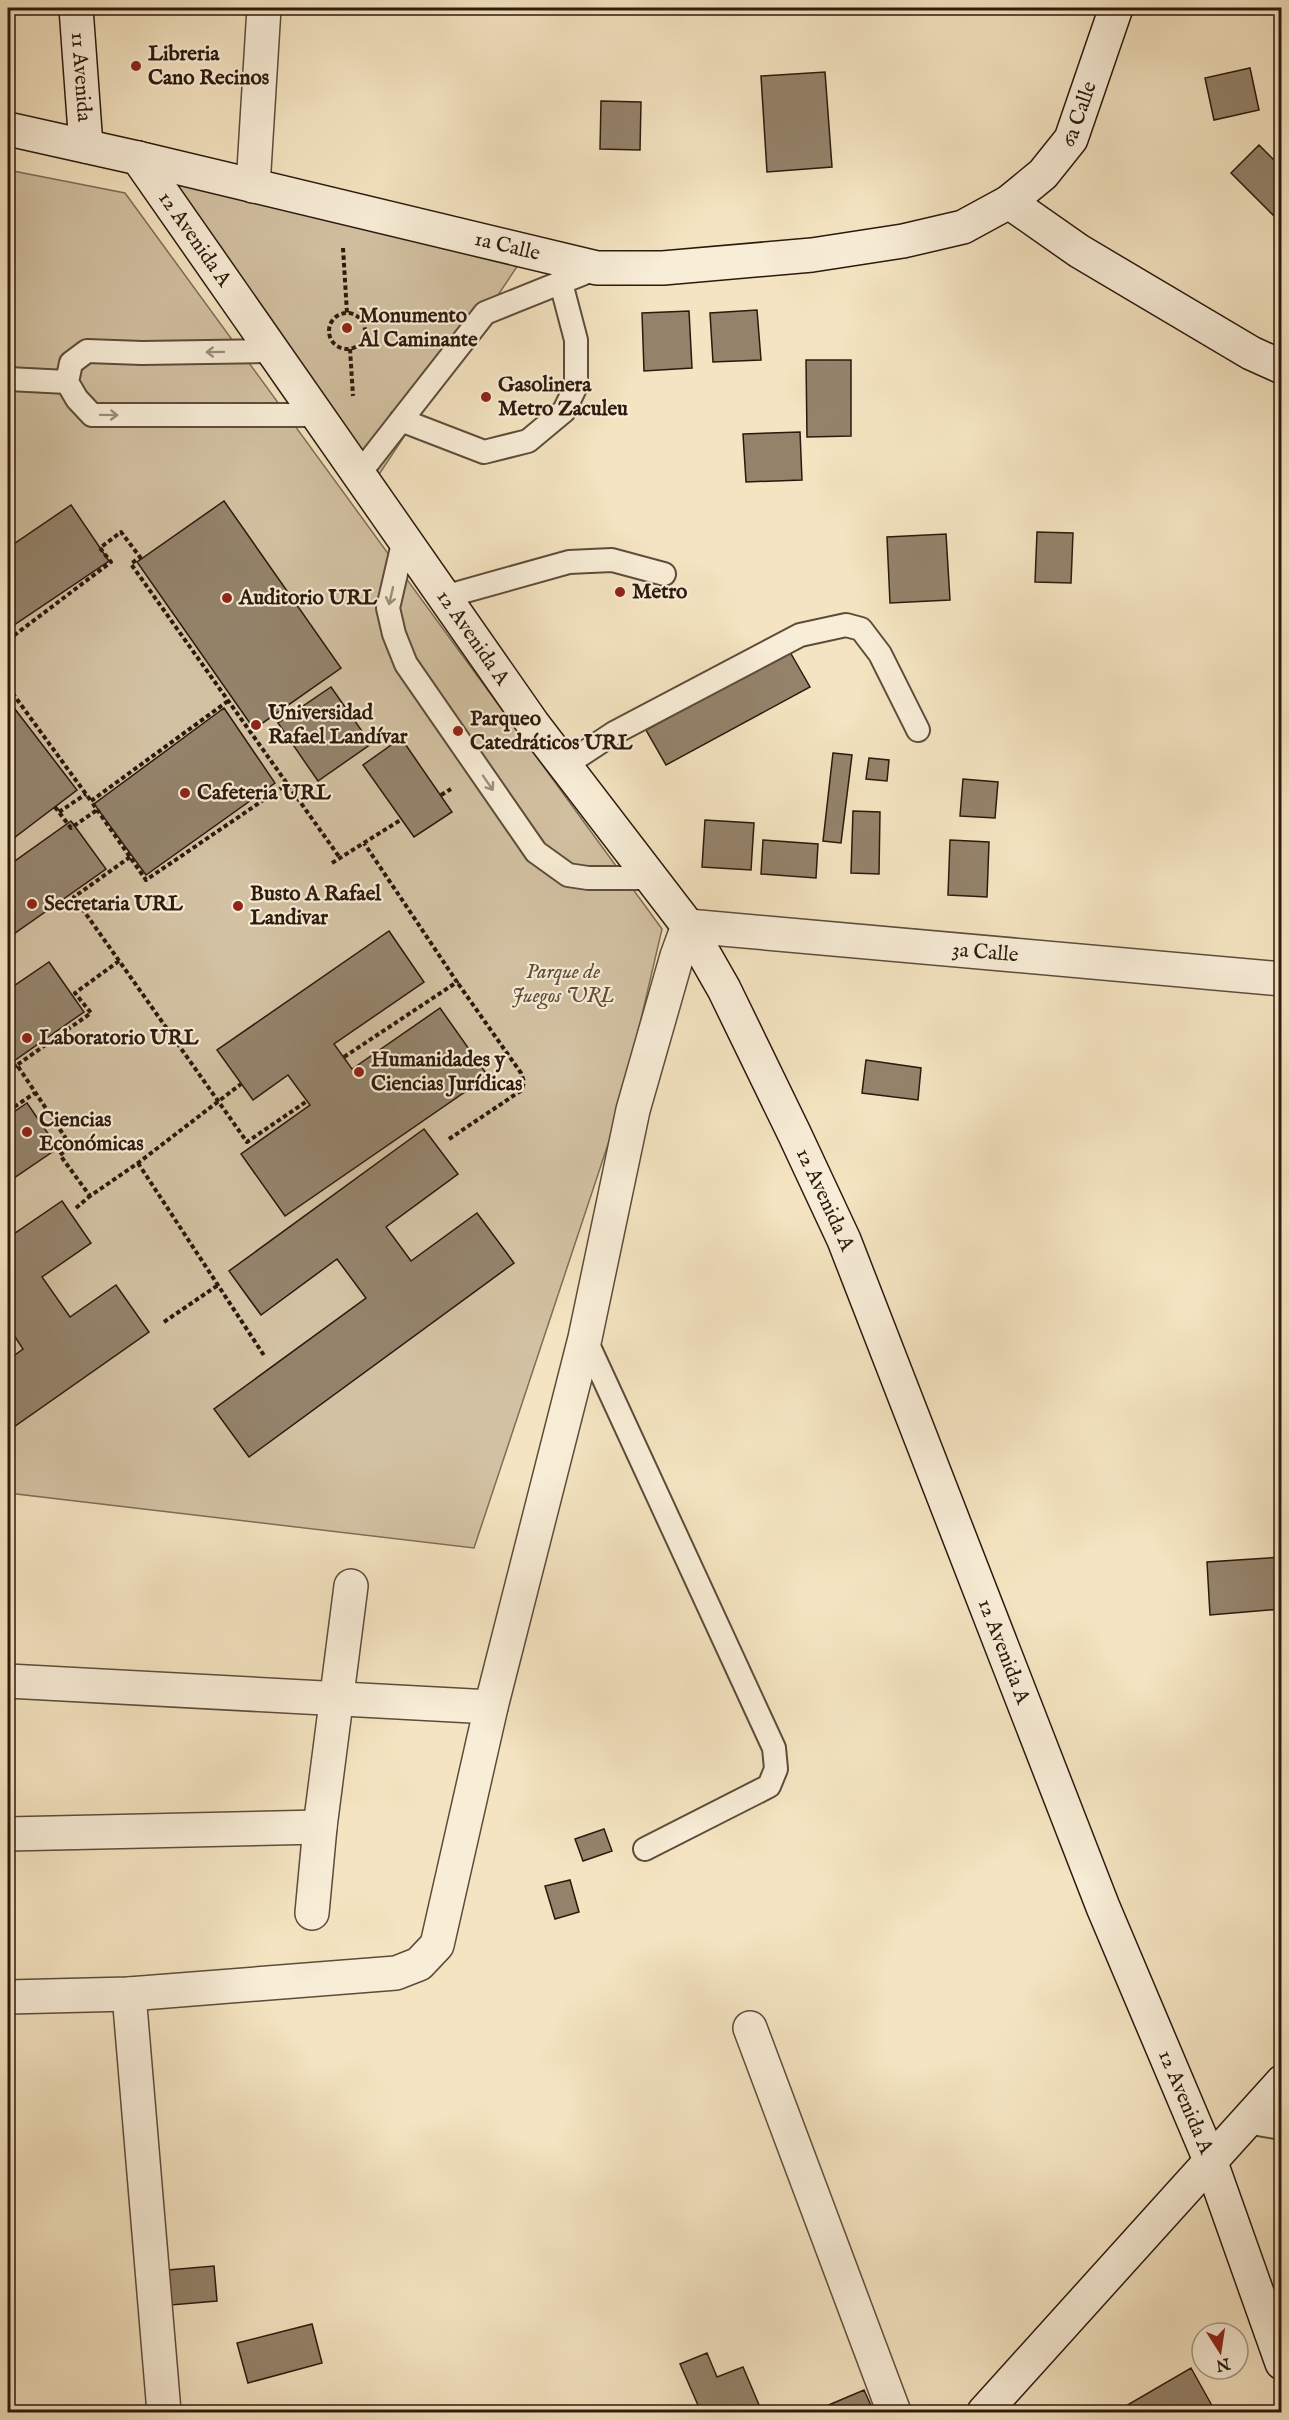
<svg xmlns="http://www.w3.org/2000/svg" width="1289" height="2420" font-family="'IM FELL English',serif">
<rect width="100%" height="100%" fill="#f4e4c1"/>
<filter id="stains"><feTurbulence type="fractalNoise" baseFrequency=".00333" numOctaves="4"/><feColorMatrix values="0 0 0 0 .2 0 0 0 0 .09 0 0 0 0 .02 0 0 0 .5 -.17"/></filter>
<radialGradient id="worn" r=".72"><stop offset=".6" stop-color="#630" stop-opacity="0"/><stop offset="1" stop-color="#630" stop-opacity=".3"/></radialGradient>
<!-- green -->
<path fill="#d2c1a2" stroke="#7f6d58" stroke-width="1.5" d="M8 170 125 193 662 929 621 1105 474 1548 8 1493Z
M160 173 518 265 372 485Z"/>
<!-- building -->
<path fill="#94836b" stroke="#2c190d" stroke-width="1.5" d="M1250 68 1259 110 1214 120 1205 78Z
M825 72 832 167 767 172 761 76Z
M601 101 641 102 640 150 600 149Z
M1259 145 1282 168V224L1231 173Z
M757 310 761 360 713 362 710 313Z
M689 311 692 368 644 371 642 313Z
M806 360H851V436L807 437Z
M800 432 802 480 746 482 743 434Z
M224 501 341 668 254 729 137 562Z
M71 505 109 561 8 629V548Z
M1037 532 1073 533 1071 583 1035 582Z
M946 534 950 600 890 603 887 537Z
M790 652 810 687 666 765 646 730Z
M331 687 371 744 318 781 278 723Z
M8 700 77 790 10 841 8 838Z
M224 708 275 783 146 875 94 804Z
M401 738 452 812 414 837 363 765Z
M833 753 852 755 841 843 823 841Z
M869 758 889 760 887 781 866 779Z
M963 779 998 782 995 818 960 816Z
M853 811 880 812 879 874 851 873Z
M705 820 754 823 751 870 702 867Z
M71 821 106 869 8 938V866Z
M763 840 818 844 816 878 761 874Z
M950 840 989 842 987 897 948 895Z
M389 931 424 982 334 1044 352 1069 440 1008 488 1076 285 1216 241 1154 310 1105 288 1075 253 1100 217 1050Z
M49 962 84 1012 8 1065V990Z
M866 1060 921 1068 918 1100 862 1093Z
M27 1103 58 1148 8 1182V1116Z
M424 1129 458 1174 386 1227 411 1261 477 1213 514 1263 249 1457 214 1409 366 1298 337 1259 261 1315 229 1271Z
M62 1201 91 1243 42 1277 70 1317 116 1285 149 1332 8 1431V1360L23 1349 8 1326V1238Z
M1282 1557V1609L1210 1615 1207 1562Z
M604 1829 612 1851 583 1861 575 1839Z
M570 1880 579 1912 555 1919 545 1886Z
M214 2266 217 2301 171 2305 168 2270Z
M312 2324 322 2363 248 2383 237 2343Z
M707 2353 717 2377 743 2367 762 2412H701L680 2364Z
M1191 2368 1215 2411 1212 2412H1127L1124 2407Z
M864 2390 874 2412H818L817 2410Z"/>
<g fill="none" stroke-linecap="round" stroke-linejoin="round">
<!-- lane casing -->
<g stroke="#5e4c3a" stroke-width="26">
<path id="lane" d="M273 351 142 353 87 351 71 363 67 382 77 399 92 415H317
M8 379 67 382
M401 420 484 452 528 441 564 411 576 386V340L561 283
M359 474 485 313 597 268
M404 539 388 608 394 634 406 664 536 852 568 875 588 878H652
M444 597 569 562 612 560 664 574
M564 766 614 733 800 635 846 625 861 629 880 654 918 730
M585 1338 774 1748 776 1769 769 1786 645 1849
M1245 2122 1282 2128"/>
</g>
<!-- street casing -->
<g stroke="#5e4c3a" stroke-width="36">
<g id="street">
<path d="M253 186 264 8"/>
<path d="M8 1681 491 1707"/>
<path d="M8 1834 320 1827"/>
<path d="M312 1913 320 1827 351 1586"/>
<path d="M129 1994 164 2412"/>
<path id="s1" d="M8 1997 129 1994 396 1973 419 1964 437 1945 491 1707 585 1338 633 1110 677 956 688 926 1282 979"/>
<path d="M750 2028 894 2412"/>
</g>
</g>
<!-- secondary casing -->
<g stroke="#2c190d" stroke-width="36">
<g id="secondary">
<path id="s2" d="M76 8 86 146"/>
<path id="s3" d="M8 129 138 158 597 268H663L812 255 903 241 963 227 1009 202 1043 174 1071 139 1116 8"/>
<path id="s4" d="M138 158 533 724 688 926 724 989 794 1133 844 1240 1103 1907 1210 2160 1282 2363"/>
<path d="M1009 202 1079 251 1251 353 1282 367"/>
<path d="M984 2412 1282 2082"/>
</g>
</g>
<!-- path -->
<path stroke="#2c190d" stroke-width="4" stroke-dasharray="4.5 3" stroke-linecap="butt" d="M343 248 347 313
M329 331a18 18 0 1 1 36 0a18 18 0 1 1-36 0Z
M350 349 353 396
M8 640 111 562 100 548 121 532 140 557 131 564 340 858
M8 687 91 801
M228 701 91 801 146 880 287 784
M441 795 451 789
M55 807 71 828 97 810
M59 812 86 794
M130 857 74 897 247 1142 307 1101
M332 863 402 819
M119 961 75 993 91 1013 17 1065 71 1146 60 1155 90 1196 138 1163 241 1084
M344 1057 457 982 364 843
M8 1071 17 1065
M8 1111 35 1093
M449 1139 522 1090 524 1082 521 1073 457 982
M138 1163 265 1357
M76 1208 90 1196
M164 1322 218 1285"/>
<!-- lane -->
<use href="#lane" stroke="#f8edd7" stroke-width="22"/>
<!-- street -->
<use href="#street" stroke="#f8edd7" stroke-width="33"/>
<!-- secondary -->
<use href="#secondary" stroke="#f8edd7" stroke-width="33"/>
</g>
<!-- one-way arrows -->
<defs><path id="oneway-shaft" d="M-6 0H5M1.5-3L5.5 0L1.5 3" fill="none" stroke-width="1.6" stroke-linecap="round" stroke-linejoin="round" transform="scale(1.5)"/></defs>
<g stroke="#9c8e7c">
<use href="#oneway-shaft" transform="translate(215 352) rotate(179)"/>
<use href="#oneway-shaft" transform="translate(109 415) rotate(1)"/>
<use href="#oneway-shaft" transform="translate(391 596) rotate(103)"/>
<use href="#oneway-shaft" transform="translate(488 783) rotate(55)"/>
</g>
<!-- markers -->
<g fill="#8f2418" stroke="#f8edd7" stroke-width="2">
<circle cx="136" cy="66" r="6"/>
<circle cx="347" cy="328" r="6"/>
<circle cx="486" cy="397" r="6"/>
<circle cx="620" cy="592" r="6"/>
<circle cx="227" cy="598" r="6"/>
<circle cx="256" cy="725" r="6"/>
<circle cx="458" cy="731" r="6"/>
<circle cx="185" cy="793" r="6"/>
<circle cx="32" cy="904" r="6"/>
<circle cx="238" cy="906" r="6"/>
<circle cx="27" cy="1038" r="6"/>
<circle cx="359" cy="1072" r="6"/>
<circle cx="27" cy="1132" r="6"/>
</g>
<g text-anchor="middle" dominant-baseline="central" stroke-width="4.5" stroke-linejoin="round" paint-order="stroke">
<!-- poi labels -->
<g font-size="21" font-weight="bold" fill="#2c190d" stroke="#f8edd7" text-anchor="start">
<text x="148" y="54">Libreria<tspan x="148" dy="24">Cano Recinos</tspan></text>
<text x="359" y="316">Monumento<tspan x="359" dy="24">Al Caminante</tspan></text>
<text x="498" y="385">Gasolinera<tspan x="498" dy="24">Metro Zaculeu</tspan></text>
<text x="632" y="592">Metro</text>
<text x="239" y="598">Auditorio URL</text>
<text x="268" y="713">Universidad<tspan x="268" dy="24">Rafael Landívar</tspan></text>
<text x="470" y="719">Parqueo<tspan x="470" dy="24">Catedráticos URL</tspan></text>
<text x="197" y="793">Cafeteria URL</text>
<text x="250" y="894">Busto A Rafael<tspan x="250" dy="24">Landivar</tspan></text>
<text x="44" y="904">Secretaria URL</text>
<text x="39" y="1038">Laboratorio URL</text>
<text x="371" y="1060">Humanidades y<tspan x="371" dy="24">Ciencias Jurídicas</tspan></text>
<text x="39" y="1120">Ciencias<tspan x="39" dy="24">Económicas</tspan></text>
</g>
<!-- street labels -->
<g font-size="21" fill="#2c190d" stroke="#f8edd7">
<text stroke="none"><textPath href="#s2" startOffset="69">11 Avenida</textPath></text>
<text stroke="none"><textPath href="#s3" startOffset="1142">6a Calle</textPath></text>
<text stroke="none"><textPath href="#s4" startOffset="99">12 Avenida A</textPath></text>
<text stroke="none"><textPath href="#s3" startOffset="513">1a Calle</textPath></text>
<text stroke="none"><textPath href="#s4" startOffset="585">12 Avenida A</textPath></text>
<text stroke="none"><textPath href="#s1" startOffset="1788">3a Calle</textPath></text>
<text stroke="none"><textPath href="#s4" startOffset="1251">12 Avenida A</textPath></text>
<text stroke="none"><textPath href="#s4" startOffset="1737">12 Avenida A</textPath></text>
<text stroke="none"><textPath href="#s4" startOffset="2223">12 Avenida A</textPath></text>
</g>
<!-- park labels -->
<g font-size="21" font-style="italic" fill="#5e4b3a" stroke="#f8edd7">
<text x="563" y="972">Parque de<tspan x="563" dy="24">Juegos URL</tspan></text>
</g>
</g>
<!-- margin -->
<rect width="1289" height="2420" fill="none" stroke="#f4e4c1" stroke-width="30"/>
<rect x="9" y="9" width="1271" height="2402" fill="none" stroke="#2c190d" stroke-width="3"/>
<rect x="15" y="15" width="1259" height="2390" fill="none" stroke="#2c190d" stroke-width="1.5"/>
<!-- north arrow -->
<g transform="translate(1220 2351) rotate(168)"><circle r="28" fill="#f8edd7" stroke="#a69886" stroke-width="1.5"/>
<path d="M0-4.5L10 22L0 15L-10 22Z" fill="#8f2418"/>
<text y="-9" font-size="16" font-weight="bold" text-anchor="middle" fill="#2c190d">N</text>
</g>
<rect width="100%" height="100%" filter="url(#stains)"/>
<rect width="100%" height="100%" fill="url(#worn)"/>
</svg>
